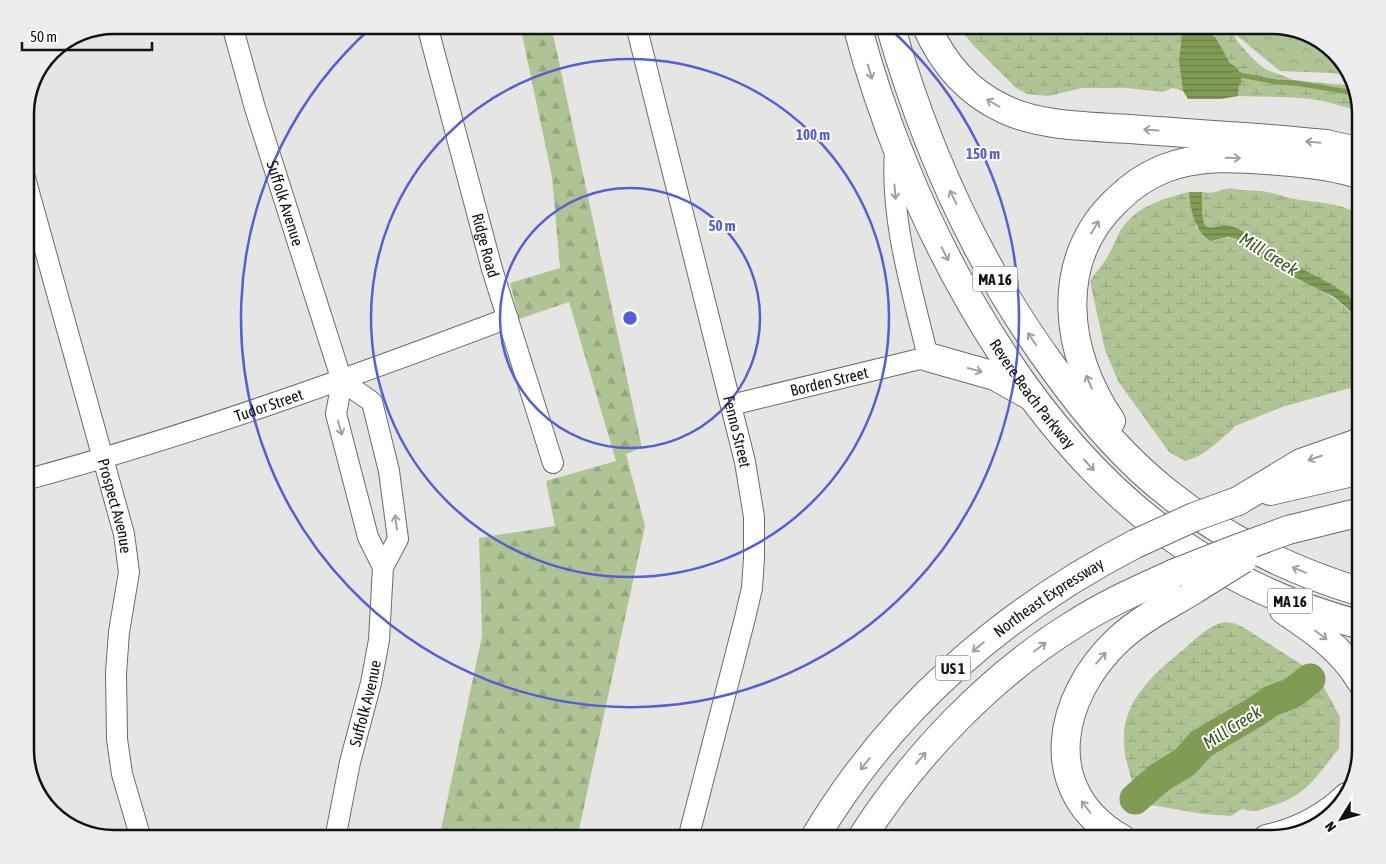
<svg xmlns="http://www.w3.org/2000/svg" width="1386" height="864" font-family="'Asap Condensed',sans-serif">
<defs>
<pattern id="forest-firs" width="22" height="20" patternUnits="userSpaceOnUse" patternTransform="scale(1.25)"><rect width="22" height="20" fill="#b0c394"/><path d="M5 1l3.5 6h-7zM16 11l3.5 6h-7z" fill="#96a67f"/></pattern>
<pattern id="wetland-marsh" width="20" height="14" patternUnits="userSpaceOnUse" patternTransform="scale(1.25)"><rect width="20" height="14" fill="#b0c394"/><path d="M1 5h8M5 5V1M11 12h8M15 12V8" fill="none" stroke="#96a67f"/></pattern>
<pattern id="park-crowns" width="20" height="18" patternUnits="userSpaceOnUse" patternTransform="scale(1.25)"><rect width="20" height="18" fill="#b0c394"/><path d="M2 6a3 3 0 1 1 6 0M12 15a3 3 0 1 1 6 0" fill="none" stroke="#96a67f"/></pattern>
<pattern id="water-rules" width="6" height="5" patternUnits="userSpaceOnUse" patternTransform="scale(1.25)"><rect width="6" height="5" fill="#809b53"/><path d="M0 2.5h6" fill="none" stroke="#677d43"/></pattern>
</defs>
<rect width="100%" height="100%" fill="#e5e6e3"/>
<!-- forest -->
<path fill="url(#forest-firs)" d="M520 25H551L642 448 626 454 645 526 577 839H439L482 636 479 538 555 526 546 481 616 461 569 302 519 319 510 283 560 268 552 177Z"/>
<!-- wetland -->
<path fill="url(#wetland-marsh)" d="M956 25H1183L1179 61 1183 91 1173 88 1163 92 1127 88H1082L1048 96 1027 94 1016 88 975 47Z
M1199 25H1230L1237 41 1253 59 1265 69 1294 80 1354 86 1360 110C1344 108 1328 101 1311 99 1287 96 1262 97 1238 96L1239 85 1238 68 1230 63 1216 38Z
M1230 188C1241 191 1251 190 1261 191 1273 192 1284 197 1295 199 1315 203 1345 202 1361 217V308C1335 282 1308 273 1277 256 1263 249 1253 236 1239 229 1234 227 1230 225 1224 225 1219 225 1211 230 1206 226 1201 221 1202 199 1202 192L1211 193Z
M1189 192 1196 227 1211 241C1219 240 1227 236 1234 239 1248 243 1256 256 1268 264 1299 283 1339 291 1359 324 1364 331 1361 374 1361 385L1282 407 1233 427V429C1218 441 1204 457 1185 461L1169 452 1118 381 1105 350 1090 281C1095 273 1101 267 1106 259 1112 251 1115 240 1120 231 1136 206 1162 199 1189 192Z
M1225 622 1233 623 1243 627 1302 665 1316 677 1325 689 1340 717 1339 749C1332 756 1328 763 1322 770 1306 790 1296 798 1272 806 1260 810 1255 813 1242 809L1231 816 1203 814 1145 804C1134 794 1132 781 1128 767 1112 711 1144 682 1184 649 1197 638 1207 626 1225 622Z"/>
<!-- park -->
<path fill="url(#park-crowns)" d="M1224 25H1273L1301 34 1306 40 1326 44 1349 69 1351 75 1330 73 1280 71Z"/>
<!-- water -->
<path fill="url(#water-rules)" d="M1183 25H1199L1216 38 1230 63 1238 68 1242 82 1239 85 1238 96 1221 99H1188L1183 91 1179 61Z
M1189 192H1202C1202 199 1201 221 1206 226 1211 230 1219 225 1224 225 1230 225 1234 227 1239 229 1253 236 1263 249 1277 256 1306 272 1338 283 1361 308V326L1349 310 1334 297 1266 263 1248 246 1236 239 1228 237 1211 241C1194 231 1191 211 1189 192Z"/>
<g fill="none" stroke-linecap="round" stroke-linejoin="round">
<!-- stream -->
<path stroke="#809b53" stroke-width="5" d="M1235 74 1276 82 1295 83 1355 93"/>
<!-- river -->
<path stroke="#809b53" stroke-width="31" d="M1135 799 1159 778 1185 762 1201 744 1257 711 1271 701 1290 694 1299 688 1310 679"/>
<!-- minor casing -->
<g stroke="#6b6c6a" stroke-width="22">
<g id="minor">
<path id="s1" d="M232 25 255 108 342 381 336 414 368 537 383 567"/>
<path id="s2" d="M427 25 492 269 553 463"/>
<path id="s3" d="M636 25 745 462 754 517V558L752 588 745 618 688 839"/>
<path id="s4" d="M25 178 124 534 129 572 119 632 116 673 117 739 122 774 141 839"/>
<path d="M25 243 42 239"/>
<path id="s5" d="M731 405 928 357C912 290 890 220 895 151"/>
<path id="s6" d="M25 480C189 436 349 378 508 318"/>
<path id="s7" d="M335 839 350 762 371 683 379 640 383 567 398 539 389 471 372 402 342 381"/>
</g>
</g>
<!-- highway casing -->
<g stroke="#6b6c6a" stroke-width="30">
<g id="highway">
<path id="s8" d="M857 25C904 204 1011 416 1161 529 1220 574 1289 606 1361 625"/>
<path d="M890 25C925 148 978 266 1054 369 1087 415 1124 459 1169 494 1226 539 1291 571 1361 592"/>
<path d="M926 25C942 62 967 92 1004 109 1042 127 1088 126 1130 129 1195 134 1261 137 1326 144L1361 152"/>
<path d="M928 357 995 376 1029 395"/>
<path d="M1111 421C1065 354 1052 261 1117 200 1130 187 1146 176 1163 169 1201 154 1240 158 1279 161 1307 163 1335 166 1361 175"/>
<path d="M1270 491 1361 470"/>
<path d="M1238 501 1301 463 1361 442"/>
<path d="M1288 530 1361 512"/>
<path d="M1284 610C1314 630 1342 649 1361 681"/>
<path id="s9" d="M814 839C890 710 1003 612 1135 544"/>
<path d="M861 839C913 757 990 676 1073 625 1105 604 1140 589 1175 573"/>
<path d="M1122 839C1038 791 1057 697 1119 639 1142 618 1169 605 1195 589"/>
<path d="M1267 839C1298 832 1324 819 1347 797"/>
</g>
</g>
<!-- minor -->
<use href="#minor" stroke="#fff" stroke-width="20"/>
<!-- highway -->
<use href="#highway" stroke="#fff" stroke-width="28"/>
<!-- highway-bridge casing -->
<g stroke="#6b6c6a" stroke-width="30" stroke-linecap="butt">
<path id="highway-bridge" d="M1135 544 1194 517 1238 501
M1175 573 1231 551 1288 530
M1195 589 1243 559"/>
</g>
<!-- highway-bridge -->
<use href="#highway-bridge" stroke="#fff" stroke-width="28"/>
</g>
<!-- one-way arrows -->
<defs><path id="oneway-shaft" d="M-6 0H5M1.5-3L5.5 0L1.5 3" fill="none" stroke-width="1.6" stroke-linecap="round" stroke-linejoin="round" transform="scale(1.25)"/></defs>
<g stroke="#a0a0a0">
<use href="#oneway-shaft" transform="translate(870 72) rotate(73)"/>
<use href="#oneway-shaft" transform="translate(993 103) rotate(-150)"/>
<use href="#oneway-shaft" transform="translate(1151 130) rotate(-176)"/>
<use href="#oneway-shaft" transform="translate(1313 142) rotate(-175)"/>
<use href="#oneway-shaft" transform="translate(1233 158) rotate(1)"/>
<use href="#oneway-shaft" transform="translate(895 192) rotate(86)"/>
<use href="#oneway-shaft" transform="translate(953 197) rotate(-116)"/>
<use href="#oneway-shaft" transform="translate(1095 227) rotate(-59)"/>
<use href="#oneway-shaft" transform="translate(945 254) rotate(63)"/>
<use href="#oneway-shaft" transform="translate(1032 339) rotate(-124)"/>
<use href="#oneway-shaft" transform="translate(975 370) rotate(15)"/>
<use href="#oneway-shaft" transform="translate(1089 382) rotate(-113)"/>
<use href="#oneway-shaft" transform="translate(340 428) rotate(75)"/>
<use href="#oneway-shaft" transform="translate(1315 458) rotate(161)"/>
<use href="#oneway-shaft" transform="translate(1089 465) rotate(47)"/>
<use href="#oneway-shaft" transform="translate(396 522) rotate(-98)"/>
<use href="#oneway-shaft" transform="translate(1299 570) rotate(-158)"/>
<use href="#oneway-shaft" transform="translate(1321 635) rotate(37)"/>
<use href="#oneway-shaft" transform="translate(978 647) rotate(140)"/>
<use href="#oneway-shaft" transform="translate(1040 647) rotate(-37)"/>
<use href="#oneway-shaft" transform="translate(1101 658) rotate(-49)"/>
<use href="#oneway-shaft" transform="translate(921 758) rotate(-49)"/>
<use href="#oneway-shaft" transform="translate(865 764) rotate(128)"/>
<use href="#oneway-shaft" transform="translate(1086 807) rotate(-127)"/>
</g>
<!-- distance rings -->
<g fill="none" stroke="#565ed5" stroke-width="2.5">
<circle cx="630" cy="318" r="130"/>
<circle cx="630" cy="318" r="259"/>
<path d="M888 27A389 389 0 1 1 372 27"/>
</g>
<g text-anchor="middle" dominant-baseline="central" stroke-width="4" stroke-linejoin="round" paint-order="stroke">
<!-- shield labels -->
<g fill="#fff" stroke="#595958" stroke-width="1">
<rect x="972.5" y="266.5" width="45" height="25" rx="4"/>
<rect x="1267.5" y="588.5" width="45" height="25" rx="4"/>
<rect x="935.5" y="655.5" width="35" height="25" rx="4"/>
</g>
<g font-size="15" font-weight="bold" fill="#121211">
<text x="995" y="279">MA 16</text>
<text x="1290" y="601">MA 16</text>
<text x="953" y="668">US 1</text>
</g>
<!-- street labels -->
<g font-size="16" fill="#121211" stroke="#fff">
<text stroke="none"><textPath href="#s1" startOffset="186">Suffolk Avenue</textPath></text>
<text stroke="none"><textPath href="#s2" startOffset="228">Ridge Road</textPath></text>
<text stroke="none"><textPath href="#s5" startOffset="101">Borden Street</textPath></text>
<text stroke="none"><textPath href="#s8" startOffset="411">Revere Beach Parkway</textPath></text>
<text stroke="none"><textPath href="#s6" startOffset="255">Tudor Street</textPath></text>
<text stroke="none"><textPath href="#s3" startOffset="419">Fenno Street</textPath></text>
<text stroke="none"><textPath href="#s4" startOffset="340">Prospect Avenue</textPath></text>
<text stroke="none"><textPath href="#s9" startOffset="340">Northeast Expressway</textPath></text>
<text stroke="none"><textPath href="#s7" startOffset="139">Suffolk Avenue</textPath></text>
</g>
<!-- water labels -->
<g font-size="18" font-style="italic" fill="#40521d" stroke="#fff">
<text transform="translate(1269 254) rotate(32)">Mill Creek</text>
<text transform="translate(1232 727) rotate(-32)">Mill Creek</text>
</g>
</g>
<!-- crop -->
<path d="M0 0H1386V864H0ZM114 34H1272A80 80 0 0 1 1352 114V750A80 80 0 0 1 1272 830H114A80 80 0 0 1 34 750V114A80 80 0 0 1 114 34Z" fill="#ececec" fill-rule="evenodd"/>
<path fill="none" stroke="#121211" stroke-width="2.5" d="M114 34H1272A80 80 0 0 1 1352 114V750A80 80 0 0 1 1272 830H114A80 80 0 0 1 34 750V114A80 80 0 0 1 114 34Z"/>
<circle cx="630" cy="318" r="8" fill="#565ed5" stroke="#fff" stroke-width="2.5"/>
<g font-size="15" text-anchor="middle" font-weight="bold" fill="#565ed5" stroke="#fff" stroke-width="4" stroke-linejoin="round" paint-order="stroke">
<text x="813" y="140">100 m</text>
<text x="983" y="159">150 m</text>
<text x="722" y="231">50 m</text>
</g>
<!-- north arrow -->
<g transform="translate(1341 819) rotate(233)" stroke="#ffffff" stroke-width="4" paint-order="stroke">
<path d="M0-4L9 19L0 12L-9 19Z" fill="#121211"/>
<text y="-8" font-size="14" font-weight="bold" text-anchor="middle" fill="#121211">N</text>
</g>
<!-- scale -->
<path d="M22 42v8h130v-8" fill="none" stroke="#121211" stroke-width="2.5"/>
<text x="30" y="42" font-size="15" fill="#121211" stroke="#ffffff" stroke-width="4" paint-order="stroke">50 m</text>
</svg>
